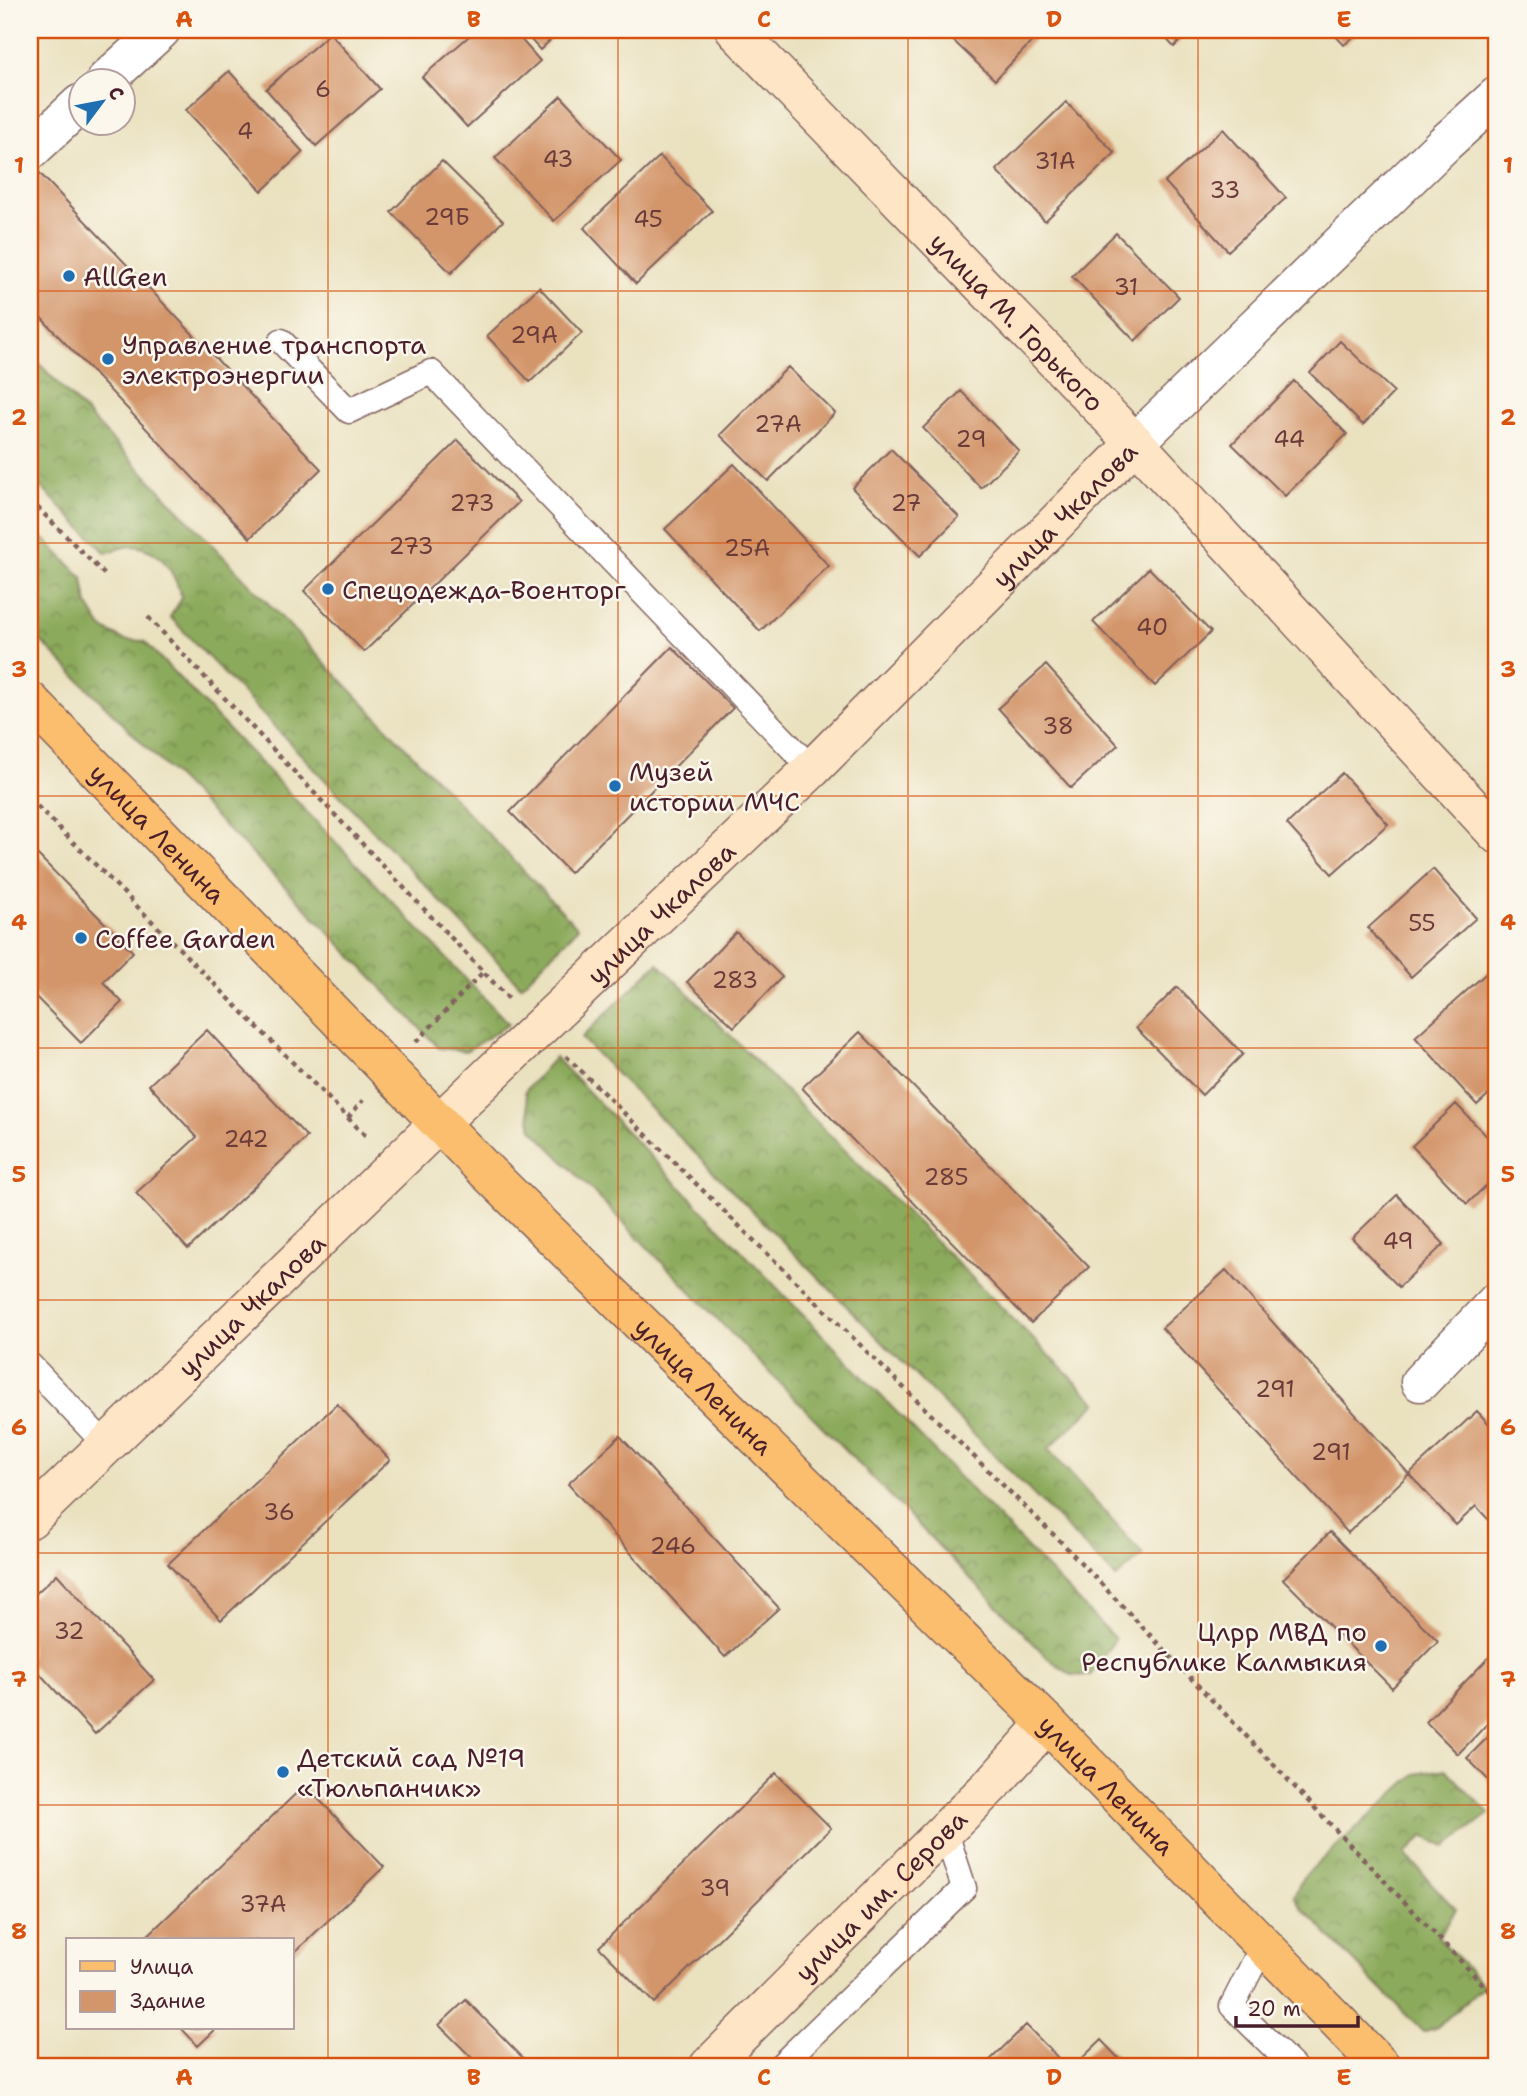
<svg xmlns="http://www.w3.org/2000/svg" width="1527" height="2096" font-family="'Shantell Sans',sans-serif">
<defs>
<pattern id="forest-crowns" width="20" height="18" patternUnits="userSpaceOnUse" patternTransform="scale(1.75)"><rect width="20" height="18" fill="#8caa5c"/><path d="M2 6a3 3 0 1 1 6 0M12 15a3 3 0 1 1 6 0" fill="none" stroke="#748a4c"/></pattern>
</defs>
<rect width="100%" height="100%" fill="#fbf7ec"/>
<filter id="ink" filterUnits="userSpaceOnUse"><feTurbulence type="fractalNoise" baseFrequency=".0143" numOctaves="2"/><feDisplacementMap in="SourceGraphic" scale="14" xChannelSelector="R" yChannelSelector="G"/><feConvolveMatrix kernelMatrix="1 2 1 2 8 2 1 2 1" color-interpolation-filters="sRGB"/></filter>
<filter id="wash" filterUnits="userSpaceOnUse"><feTurbulence type="fractalNoise" baseFrequency=".00686" numOctaves="4" result="noise"/><feDisplacementMap in="SourceGraphic" scale="28" xChannelSelector="R" yChannelSelector="G"/><feGaussianBlur stdDeviation="1.57" result="paint"/><feColorMatrix in="noise" values="0 0 0 0 0 0 0 0 0 0 0 0 0 0 0 0 0 1.4 0 .05"/><feComposite in="paint" operator="in"/></filter>
<g filter="url(#wash)">
<rect width="100%" height="100%" fill="#eae1bf"/>
<!-- forest -->
<path fill="url(#forest-crowns)" stroke="#6b6444" stroke-width="2" d="M30 354 578 928 521 986 170 617 182 598C174 573 163 549 133 546 125 545 114 551 106 553L30 476Z
M30 525 83 578 87 604 102 628 124 640 144 641 509 1024 466 1051 439 1048 301 903 30 630Z
M658 963 1097 1403 1048 1449 1143 1555 1116 1578 581 1038Z
M555 1057 1115 1639 1090 1676 1071 1675 1048 1658 532 1129 525 1091Z
M1446 1769 1489 1814 1445 1847 1424 1836 1405 1854 1456 1910 1438 1937 1484 1986 1437 2027 1423 2032 1302 1908 1294 1896 1303 1877 1415 1774Z"/>
<g id="blocks">
<!-- building -->
<path fill="#d3956a" d="M476 30H513L540 61 467 127 422 77Z
M522 30H561L540 50Z
M942 30H1043L995 80Z
M1158 30H1191L1174 47Z
M1330 30H1362L1344 45Z
M330 33 380 89 316 146 266 89Z
M229 71 303 152 262 191 186 110Z
M561 96 621 160 554 221 495 158Z
M1066 102 1115 153 1045 221 996 170Z
M1223 129 1286 198 1228 251 1165 182Z
M660 156 712 211 636 284 584 228Z
M442 161 503 221 451 273 391 212Z
M30 163 321 469 250 538 30 306Z
M1116 233 1179 297 1135 341 1072 276Z
M539 287 582 333 530 382 487 336Z
M1340 341 1394 392 1363 425 1310 373Z
M788 367 835 413 768 481 720 435Z
M1294 381 1347 434 1285 496 1232 444Z
M961 391 1019 451 981 488 923 428Z
M458 440 519 502 364 652 304 591Z
M891 449 959 517 920 556 852 488Z
M734 464 829 566 760 631 665 529Z
M1149 568 1211 632 1155 686 1093 622Z
M672 647 733 708 570 873 510 812Z
M1046 665 1118 745 1071 788 998 708Z
M1342 773 1388 824 1332 874 1287 824Z
M30 847 133 952 103 982 122 1002 81 1043 30 991Z
M1433 869 1476 918 1411 977 1368 928Z
M736 932 782 977 734 1027 687 982Z
M1492 968 1497 974V1087L1477 1105 1415 1037Z
M1177 987 1243 1054 1202 1095 1136 1028Z
M207 1030 307 1137 188 1249 136 1193 197 1137 149 1085Z
M860 1032 1089 1267 1031 1323 802 1088Z
M1456 1104 1497 1147V1175L1467 1204 1412 1146Z
M1397 1195 1444 1244 1399 1287 1352 1238Z
M1226 1270 1409 1474 1348 1533 1162 1328Z
M337 1404 390 1460 221 1620 168 1564Z
M1477 1411 1490 1425 1497 1418V1529L1476 1506 1456 1525 1409 1474Z
M620 1436 779 1608 725 1657 568 1484Z
M1330 1532 1438 1641 1392 1688 1283 1579Z
M57 1574 154 1680 95 1734 30 1663V1599Z
M1497 1649V1714L1458 1754 1426 1722Z
M1497 1728V1789L1467 1758Z
M776 1773 831 1828 654 2003 599 1947Z
M305 1785 384 1867 292 1955V1940H143Z
M466 2000 531 2066H480L439 2025Z
M1026 2025 1066 2066H984Z
M181 2028H217L198 2046Z
M1101 2040 1126 2066H1074Z"/>
</g>
</g>
<g filter="url(#ink)">
<use href="#blocks" fill-opacity="0" stroke="#82635f" stroke-width="2"/>
<g fill="none" stroke-linecap="round" stroke-linejoin="round">
<!-- lane casing -->
<g stroke="#82635f" stroke-width="27">
<path id="lane" d="M281 341 349 411 431 372 812 769
M30 1365 106 1445
M1263 1945 1232 2006 1293 2066
M780 2066 964 1888 945 1830"/>
</g>
<!-- street casing -->
<g stroke="#82635f" stroke-width="41">
<path id="street" d="M106 80 161 30
M30 151 80 104
M1135 443 1444 144 1497 96
M1420 1382 1497 1301"/>
</g>
<!-- secondary casing -->
<g stroke="#82635f" stroke-width="41">
<g id="secondary">
<path id="s1" d="M735 30 1135 443 1497 834"/>
<path id="s2" d="M30 1519 439 1123 812 769 1135 443"/>
<path id="s3" d="M709 2066 996 1780 1047 1723"/>
</g>
</g>
<!-- primary casing -->
<g stroke="#82635f" stroke-width="41">
<g id="primary">
<path id="s4" d="M30 701 480 1165 1047 1723 1381 2066"/>
</g>
</g>
<!-- path -->
<path stroke="#82635f" stroke-width="4.5" stroke-dasharray="5 5" stroke-linecap="butt" d="M30 500 107 577
M148 617 510 1000
M30 799 368 1138
M416 1042 483 972
M566 1056 1065 1546 1497 1999
M348 1118 363 1100"/>
<!-- lane -->
<use href="#lane" stroke="#fff" stroke-width="24"/>
<!-- street -->
<use href="#street" stroke="#fff" stroke-width="38"/>
<!-- secondary -->
<use href="#secondary" stroke="#fde5c5" stroke-width="38"/>
<!-- primary -->
<use href="#primary" stroke="#fabe6e" stroke-width="38"/>
</g>
</g>
<!-- grid -->
<path fill="none" stroke="#d8530f" stroke-width="2" stroke-opacity="0.55" d="M328 30V2066M618 30V2066M908 30V2066M1198 30V2066M30 291H1497M30 543H1497M30 796H1497M30 1048H1497M30 1300H1497M30 1553H1497M30 1805H1497"/>
<!-- markers -->
<g fill="#1f6fb2" stroke="#fbf7ec" stroke-width="2.5">
<circle cx="69" cy="276" r="7"/>
<circle cx="108" cy="359" r="7"/>
<circle cx="328" cy="589" r="7"/>
<circle cx="615" cy="786" r="7"/>
<circle cx="81" cy="938" r="7"/>
<circle cx="1381" cy="1646" r="7"/>
<circle cx="283" cy="1772" r="7"/>
</g>
<g text-anchor="middle" dominant-baseline="central" stroke-width="5" stroke-linejoin="round" paint-order="stroke">
<!-- number labels -->
<g font-size="23" fill="#6c3c3b">
<text x="323" y="89">6</text>
<text x="245" y="131">4</text>
<text x="558" y="159">43</text>
<text x="1055" y="161">31А</text>
<text x="1225" y="190">33</text>
<text x="447" y="217">29Б</text>
<text x="648" y="219">45</text>
<text x="1126" y="287">31</text>
<text x="534" y="335">29А</text>
<text x="778" y="424">27А</text>
<text x="971" y="439">29</text>
<text x="1289" y="439">44</text>
<text x="472" y="503">273</text>
<text x="906" y="503">27</text>
<text x="411" y="546">273</text>
<text x="747" y="548">25А</text>
<text x="1152" y="627">40</text>
<text x="1058" y="726">38</text>
<text x="1422" y="923">55</text>
<text x="735" y="980">283</text>
<text x="246" y="1139">242</text>
<text x="946" y="1177">285</text>
<text x="1398" y="1241">49</text>
<text x="1275" y="1389">291</text>
<text x="1331" y="1452">291</text>
<text x="279" y="1512">36</text>
<text x="673" y="1546">246</text>
<text x="69" y="1631">32</text>
<text x="715" y="1888">39</text>
<text x="263" y="1904">37А</text>
</g>
<!-- poi labels -->
<g font-size="26" fill="#4a1f2b" stroke="#fbf7ec" text-anchor="start">
<text x="83" y="276">AllGen</text>
<text x="122" y="344">Управление транспорта<tspan x="122" dy="30">электроэнергии</tspan></text>
<text x="342" y="589">Спецодежда-Военторг</text>
<text x="629" y="771">Музей<tspan x="629" dy="30">истории МЧС</tspan></text>
<text x="95" y="938">Coffee Garden</text>
<text x="1367" y="1631" text-anchor="end">Цлрр МВД по<tspan x="1367" dy="30">Республике Калмыкия</tspan></text>
<text x="297" y="1757">Детский сад №19<tspan x="297" dy="30">«Тюльпанчик»</tspan></text>
</g>
<!-- street labels -->
<g font-size="26" fill="#4a1f2b" stroke="#fbf7ec">
<text stroke="none"><textPath href="#s1" startOffset="406">улица М. Горького</textPath></text>
<text stroke="none"><textPath href="#s2" startOffset="1442">улица Чкалова</textPath></text>
<text stroke="none"><textPath href="#s4" startOffset="184">улица Ленина</textPath></text>
<text stroke="none"><textPath href="#s2" startOffset="875">улица Чкалова</textPath></text>
<text stroke="none"><textPath href="#s2" startOffset="308">улица Чкалова</textPath></text>
<text stroke="none"><textPath href="#s4" startOffset="961">улица Ленина</textPath></text>
<text stroke="none"><textPath href="#s4" startOffset="1528">улица Ленина</textPath></text>
<text stroke="none"><textPath href="#s3" startOffset="242">улица им. Серова</textPath></text>
</g>
</g>
<!-- margin -->
<rect width="1527" height="2096" fill="none" stroke="#fbf7ec" stroke-width="77"/>
<!-- legend -->
<rect x="66" y="1938" width="228" height="91" fill="#fbf7ec" stroke="#b4a19f" stroke-width="2"/>
<rect x="80" y="1961" width="35" height="10" fill="#fabe6e" stroke="#b4a19f" stroke-width="2"/>
<text x="130" y="1974" font-size="21" fill="#4a1f2b">Улица</text>
<rect x="80" y="1991" width="35" height="21" fill="#d3956a" stroke="#b4a19f" stroke-width="2"/>
<text x="130" y="2008" font-size="21" fill="#4a1f2b">Здание</text>
<!-- north arrow -->
<g transform="translate(102 102) rotate(58)"><circle r="33" fill="#fbf7ec" stroke="#b4a19f" stroke-width="2"/>
<path d="M0-5L12 26L0 18L-12 26Z" fill="#1f6fb2"/>
<text y="-10" font-size="19" font-weight="bold" text-anchor="middle" fill="#4a1f2b">С</text>
</g>
<!-- scale -->
<path d="M1236 2016v10h122v-10" fill="none" stroke="#4a1f2b" stroke-width="3.5"/>
<text x="1247" y="2016" font-size="21" fill="#4a1f2b" stroke="#fbf7ec" stroke-width="5" paint-order="stroke">20 m</text>
<rect x="38" y="38" width="1450" height="2020" fill="none" stroke="#d8530f" stroke-width="2.5"/>
<g font-size="23" text-anchor="middle" font-weight="bold" fill="#d8530f">
<text x="184" y="27">A</text>
<text x="474" y="27">B</text>
<text x="764" y="27">C</text>
<text x="1054" y="27">D</text>
<text x="1344" y="27">E</text>
<text x="19" y="173">1</text>
<text x="1508" y="173">1</text>
<text x="19" y="425">2</text>
<text x="1508" y="425">2</text>
<text x="19" y="677">3</text>
<text x="1508" y="677">3</text>
<text x="19" y="930">4</text>
<text x="1508" y="930">4</text>
<text x="19" y="1182">5</text>
<text x="1508" y="1182">5</text>
<text x="19" y="1435">6</text>
<text x="1508" y="1435">6</text>
<text x="19" y="1687">7</text>
<text x="1508" y="1687">7</text>
<text x="19" y="1939">8</text>
<text x="1508" y="1939">8</text>
<text x="184" y="2085">A</text>
<text x="474" y="2085">B</text>
<text x="764" y="2085">C</text>
<text x="1054" y="2085">D</text>
<text x="1344" y="2085">E</text>
</g>
</svg>
